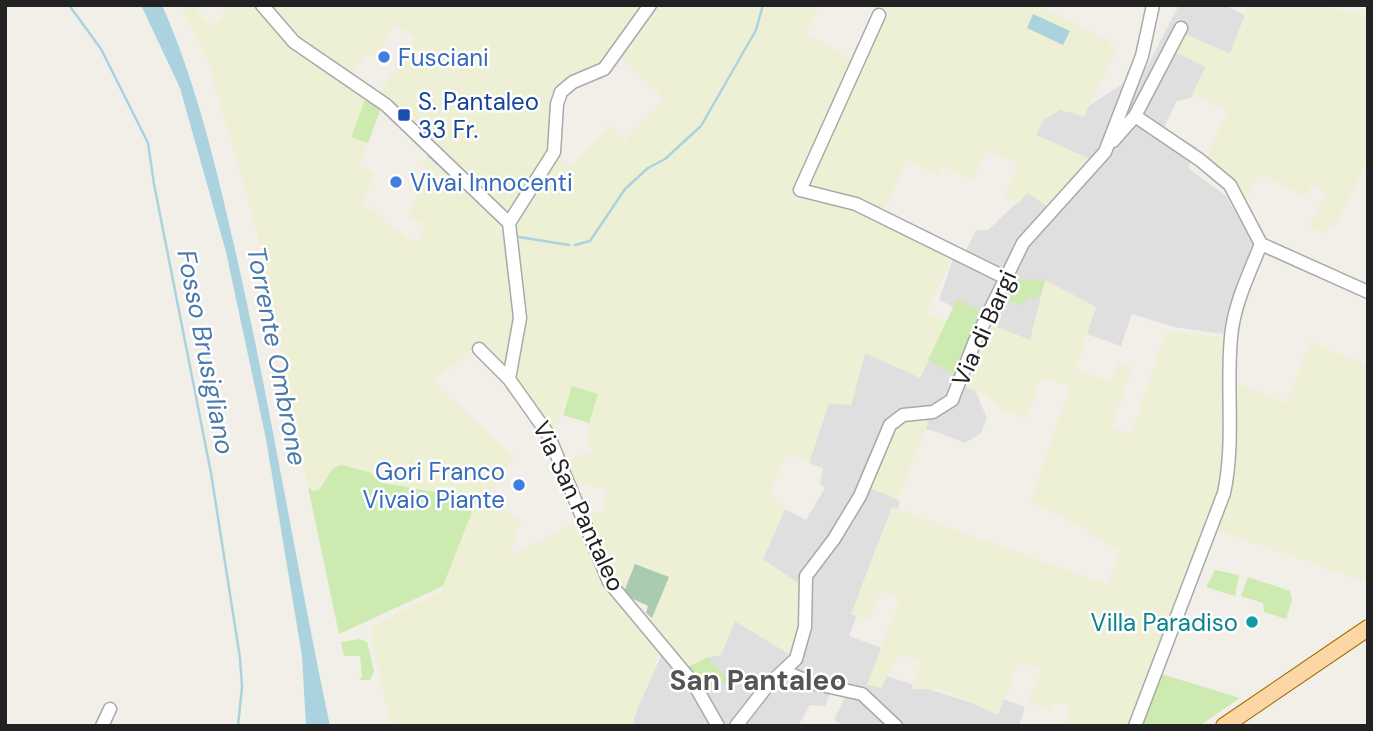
<svg xmlns="http://www.w3.org/2000/svg" width="1373" height="731" font-family="'DM Sans',sans-serif">
<rect width="100%" height="100%" fill="#f2efe9"/>
<!-- residential -->
<path fill="#e0dfdf" d="M1179 5H1224L1245 15 1230 54 1185 34 1206 67 1191 98 1177 101 1164 127 1197 148 1188 168 1226 196 1255 246 1237 336 1174 327 1132 314 1121 346 1084 333 1034 350 974 388 987 418 981 433 965 443 931 430 906 429 883 491 900 502 849 636 882 648 877 673 991 709 1000 698 1025 707 1019 726H890L886 722 884 726H844L834 720 847 693 832 690 825 706 810 705 798 726H634L633 718 661 656 686 668 708 657 721 655 735 621 792 655 763 559 785 509 806 520 825 488 820 484 823 468 809 463 829 403 851 405 865 353 920 377 928 360 952 372 976 318 939 300 956 251 964 255 976 230H988L1027 193 1091 160 1036 135 1044 119 1060 109 1084 116 1089 106 1147 67Z"/>
<!-- farmland -->
<path fill="#eef0d5" fill-rule="evenodd" d="M180 5H201L196 10 212 27 226 13 223 10 229 5H255L294 49 366 97 352 137 368 143 359 166 375 172 363 203 417 245 425 224 408 217 427 167 423 165 426 156 503 227 516 323 507 362 503 364 479 344 434 381 514 457 485 499 521 521 510 552 511 556 572 525 582 526 600 571 661 650 634 718V726H391L371 636 372 626 441 592 477 499 383 483 369 472 341 465 333 468 319 490 313 491 308 487 257 231 209 65Z
M265 5H821L806 34 860 63 880 21 891 14 881 7 878 9 869 5H1036L1105 39 1116 49 1084 116 1060 110 1044 119 1036 135 1092 160 1048 207 1028 193 1017 204 1004 197 1019 165 987 150 971 181 942 166 937 175 908 160 878 222 952 259 926 313 947 321 920 378 865 353 851 405 829 403 809 463 794 455 788 456 783 461 769 495 785 509 763 559 798 583 800 632 792 656 735 621 721 655 708 657 686 668 647 619V613L652 618 651 567 647 566 623 594 618 590 584 510 602 514 607 490 572 481 564 462 593 451 586 436 598 394 572 386 553 436 514 377 525 316 514 225 379 94 415 37 395 25 374 57 367 53 352 75 304 46ZM615 51 664 98 625 141 609 126 570 167 552 151 569 80 606 63Z
M1249 5H1316L1368 15V159L1335 225 1328 227 1324 234 1309 227 1327 193 1312 185 1305 197 1259 173 1245 201 1206 157 1228 111 1193 93 1206 67 1175 52 1184 34 1230 54Z
M1045 280 1096 307 1075 370 1110 382 1117 362 1132 367 1111 427 1130 436 1167 331 1225 337 1221 472 1217 495 1131 726H1064L1071 709 1066 705 1054 701 1050 711 1028 702 1041 670 1019 661 998 715 942 689H911L922 662 900 654 881 688 867 685 900 599 881 591 869 620 851 614 892 507 1108 585 1120 551 1061 516 1030 502 1070 386 1041 377 1026 419 1002 409 985 394 962 386 989 324 1030 340Z
M1311 342 1368 366V582L1215 530 1238 461 1232 439 1233 382 1286 403Z
M925 419 928 423 898 499 868 488 897 424Z"/>
<!-- grass -->
<path fill="#cdebb0" d="M366 97 381 108 368 143 351 137Z
M1014 279 1045 280 1040 297 1028 298 1022 305 1005 300Z
M957 299 984 313 959 377 928 360Z
M572 386 598 394 589 423 563 415Z
M341 465 369 472 383 483 477 499 443 586 339 634 308 487 313 491 319 490 333 468Z
M1215 570 1239 575 1235 596 1206 587Z
M1248 577 1290 591 1292 600 1286 619 1264 612 1263 603 1241 596Z
M360 639 367 642 374 671 370 680H359L362 676 360 656H344L341 642Z
M708 657 729 680 705 691 686 668Z
M1158 673 1240 698 1199 726H1138Z"/>
<!-- cemetery -->
<path fill="#aacbaf" d="M635 564 669 577 652 618 646 613 648 606 623 594Z"/>
<!-- water -->
<path fill="#aad3df" d="M141 5H162C198 87 217 171 237 258 272 413 297 570 330 726H306L302 656 266 439 226 252 180 88Z
M1033 14 1070 31 1063 45 1027 28Z"/>
<g fill="none" stroke-linecap="round" stroke-linejoin="round">
<!-- stream -->
<path stroke="#aad3df" stroke-width="2.5" d="M69 5 101 49 148 143 154 184 211 473 240 658 242 687 238 726
M429 156 463 187
M519 237 569 245
M575 245 590 241 625 189 648 168 665 159 701 126 756 30 763 5"/>
<!-- minor casing -->
<g stroke="#a9a9a9" stroke-width="15">
<path id="minor" d="M262 5 294 42 386 105 509 223 520 318 509 379 548 434 609 582 694 684 718 726
M879 15 800 190 856 204 1006 278
M1135 116 1181 28
M1113 141 1135 116 1200 160 1230 185 1261 244 1368 292
M509 223 554 152 557 104 561 92 573 82 604 69 650 5
M479 349 509 379
M783 671 812 683 862 694 896 726
M102 726 110 709
M736 726 768 685 796 659 805 627 806 576 834 539 860 496 890 425 903 415 933 412 952 400 975 341 1023 243 1105 152 1142 56 1153 5
M1135 726 1224 493C1235 442 1226 388 1231 337 1234 304 1249 274 1261 244"/>
</g>
<!-- major casing -->
<g stroke="#a06b00" stroke-width="18">
<path id="major" d="M1224 726 1368 628"/>
</g>
<!-- minor -->
<use href="#minor" stroke="#fff" stroke-width="12"/>
<!-- major -->
<use href="#major" stroke="#fcd6a4" stroke-width="16"/>
</g>
<!-- markers -->
<g fill="#3f7fe0" stroke="#fff" stroke-width="2.5">
<circle cx="384" cy="57" r="7"/>
<circle cx="396" cy="182" r="7"/>
<circle cx="519" cy="485" r="7"/>
</g>
<rect fill="#1a4fb4" stroke="#fff" stroke-width="2.5" x="397" y="108" width="14" height="14" rx="3.5"/>
<circle fill="#0f9aa8" stroke="#fff" stroke-width="2.5" cx="1252" cy="622" r="7"/>
<g text-anchor="middle" dominant-baseline="central" stroke-width="5" stroke-linejoin="round" paint-order="stroke">
<!-- shop labels -->
<g font-size="24" fill="#366cbe" stroke="#fff" text-anchor="start">
<text x="398" y="57">Fusciani</text>
<text x="410" y="182">Vivai Innocenti</text>
<text x="505" y="471" text-anchor="end">Gori Franco<tspan x="505" dy="28">Vivaio Piante</tspan></text>
</g>
<!-- transit labels -->
<g font-size="24" fill="#164399" stroke="#fff" text-anchor="start">
<text x="418" y="101">S. Pantaleo<tspan x="418" dy="28">33 Fr.</tspan></text>
</g>
<!-- street labels -->
<g font-size="24" fill="#222" stroke="#fff">
<text transform="translate(984 328) rotate(-66)">Via di Bargi</text>
<text transform="translate(579 506) rotate(65)">Via San Pantaleo</text>
</g>
<!-- culture labels -->
<g font-size="24" fill="#0d838f" stroke="#fff" text-anchor="end">
<text x="1238" y="622">Villa Paradiso</text>
</g>
<!-- water labels -->
<g font-size="26" font-style="italic" fill="#4a7aab" stroke="#fff">
<text transform="translate(206 352) rotate(79)">Fosso Brusigliano</text>
<text transform="translate(277 356) rotate(79)">Torrente Ombrone</text>
</g>
<!-- quarter labels -->
<g font-size="28" font-weight="bold" fill="#555" stroke="#fff">
<text x="758" y="680">San Pantaleo</text>
</g>
</g>
<!-- border -->
<rect width="1373" height="731" fill="none" stroke="#222222" stroke-width="14"/>
</svg>
